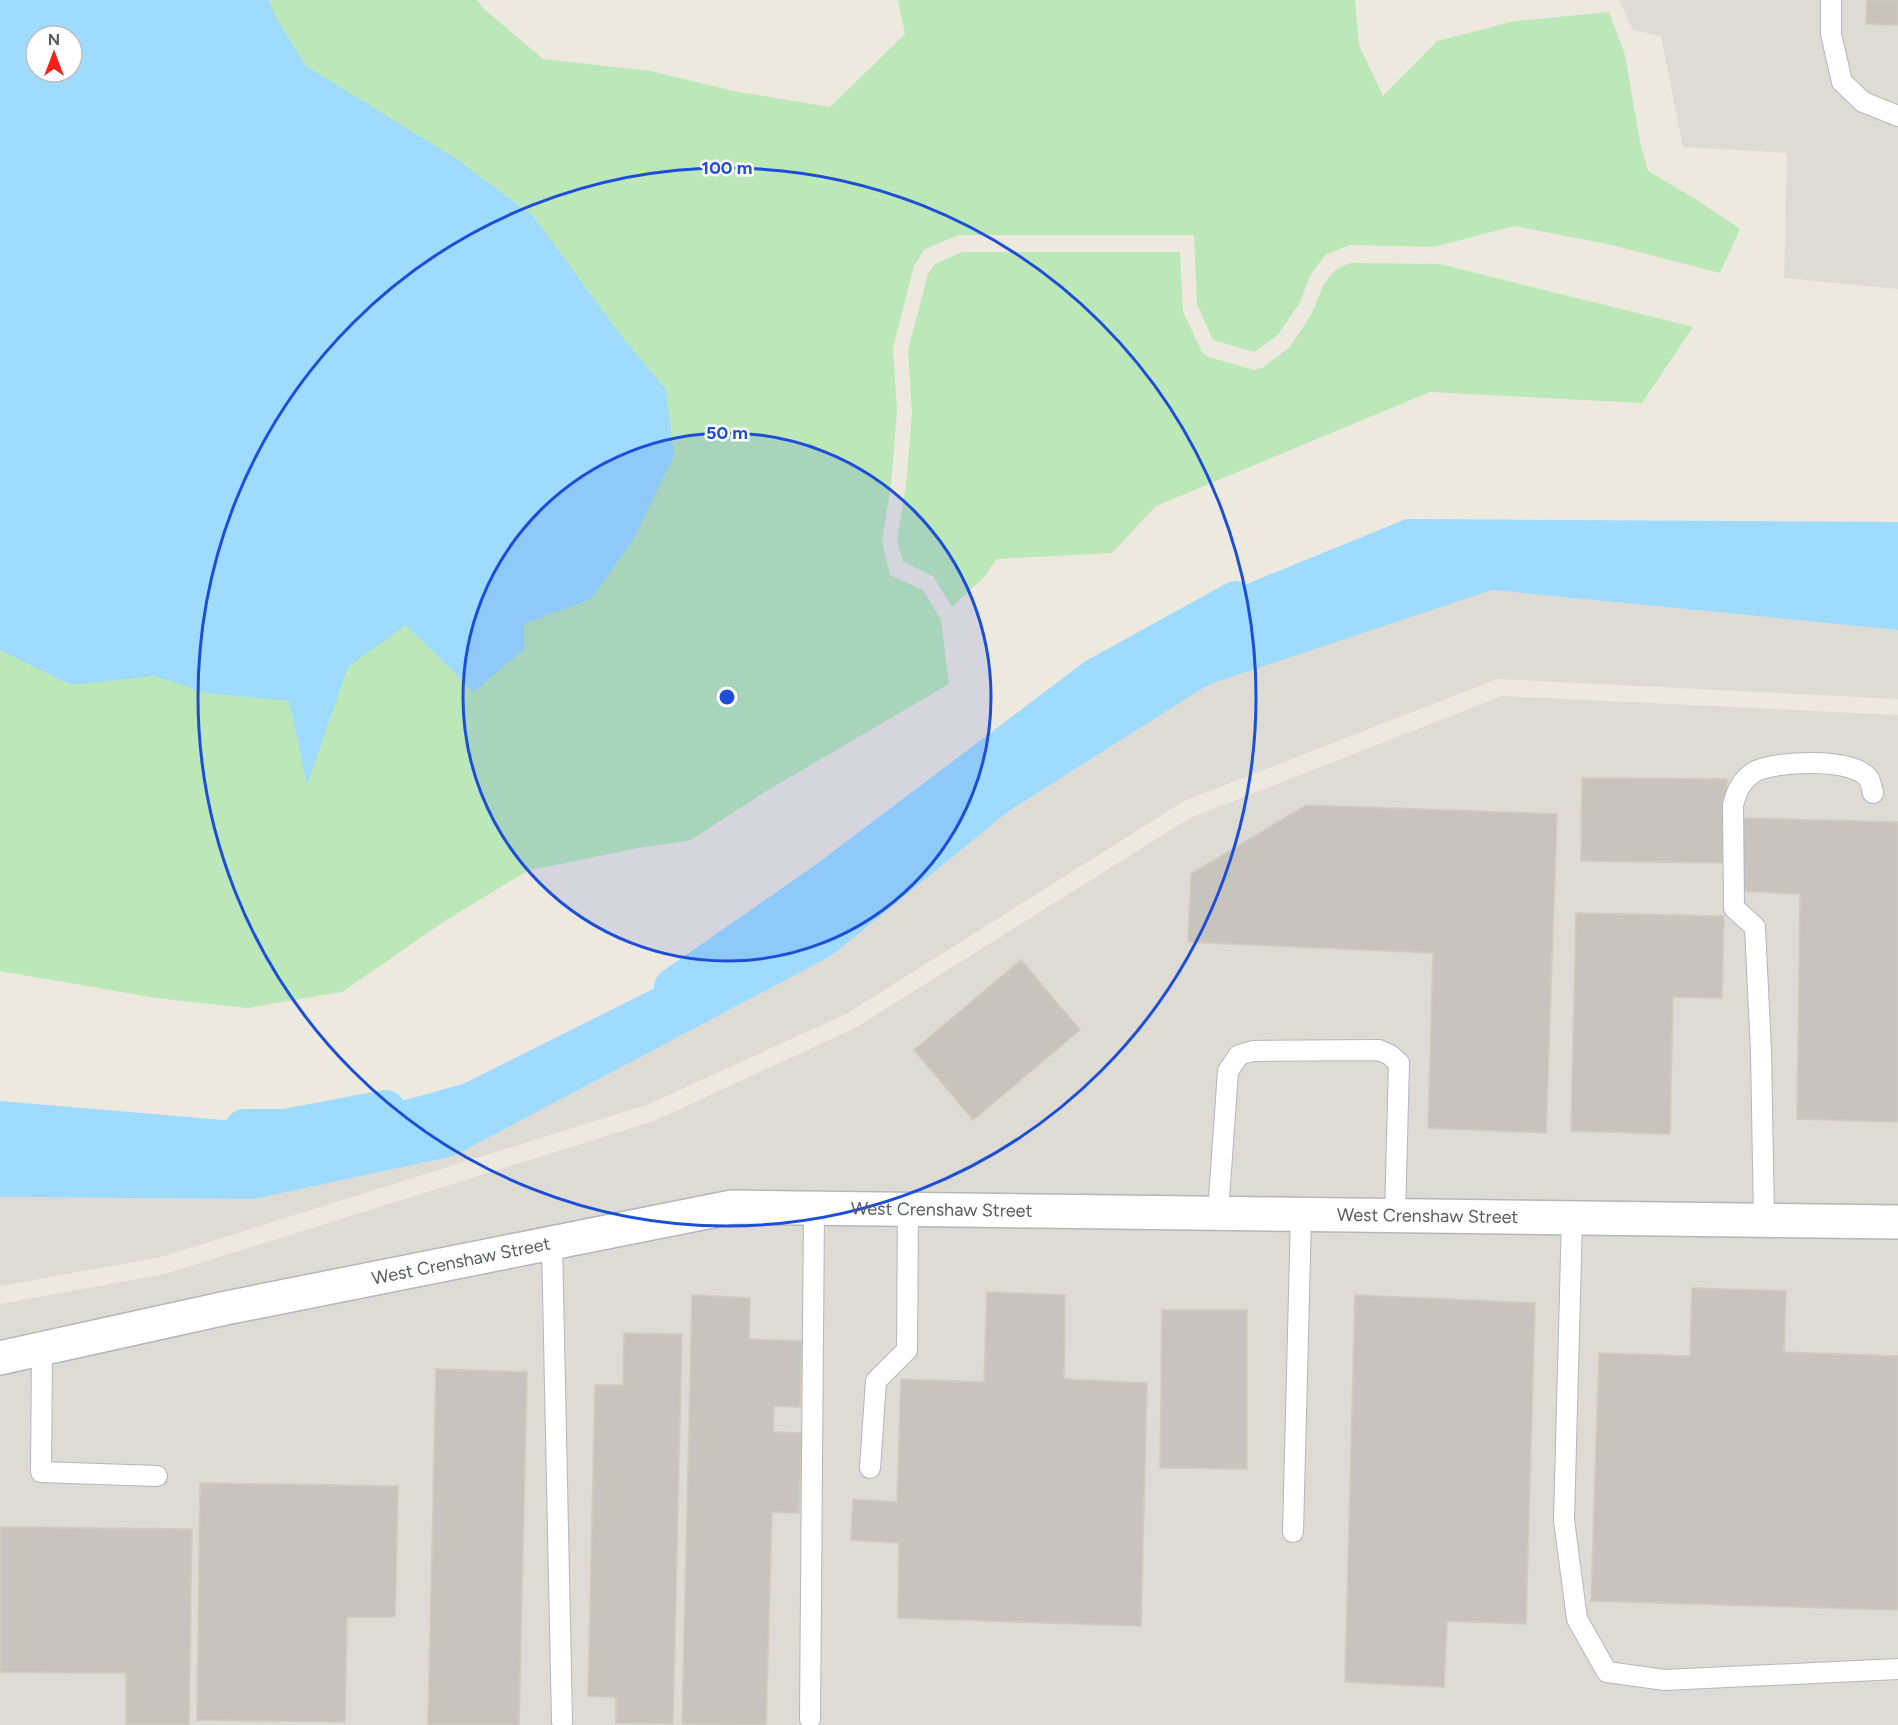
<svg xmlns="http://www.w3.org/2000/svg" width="1898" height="1725" font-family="Figtree,sans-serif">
<rect width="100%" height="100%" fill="#ede9df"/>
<!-- industrial -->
<path fill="#dddbd4" d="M1619 0H1898V289L1784 278 1787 153 1683 147 1661 36 1633 30Z
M1492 590 1898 630V699L1497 679 1184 801 848 1013 649 1104 161 1257 0 1286V1197L254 1199 454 1156 831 956 1009 811 1208 685Z
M1502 696 1898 715V1725H0V1304L165 1274 654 1121 855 1028 1190 818Z"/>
<!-- green -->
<path fill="#bce8b9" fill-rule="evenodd" d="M0 0H477L483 8 543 59 651 71 733 91 830 107 905 34 898 0H1355L1359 45 1383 96 1437 41 1515 21 1609 12 1625 55 1640 142 1648 171 1694 198 1740 229 1720 273 1612 245 1514 226 1434 247 1350 245 1325 255 1311 274 1299 304 1277 336 1254 352 1213 340 1197 304 1194 235H959L925 249 914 266 893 348 897 411 891 485 882 541 890 575 923 590 941 620 949 684 763 793 691 840 633 849 527 871 445 921 342 992 247 1008 156 998 0 971ZM36 36H72V72H36Z
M962 252H1180L1183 312 1202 352 1209 357 1254 370 1262 368 1290 347 1311 315 1324 284 1335 270 1350 263 1440 264 1693 327 1642 403 1430 392 1156 506 1112 553 996 559 985 576 952 607 933 576 903 562 897 540 906 486 912 413 908 350 928 274 935 264Z"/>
<!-- water -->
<path fill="#9edbff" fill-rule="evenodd" d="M0 0H269L275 16 306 66 458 160 533 216 623 338 666 389 674 456 633 540 591 599 524 624V649L474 692 406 625 348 667 307 785 289 701 205 693 155 676 71 685 0 650ZM36 36H72V72H36Z
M1406 519 1898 522V630L1492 590 1208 685 1009 811 831 956 454 1156 254 1199 0 1197V1101L306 1127 463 1084 757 937 1249 583Z"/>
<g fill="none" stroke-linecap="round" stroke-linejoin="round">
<!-- canal -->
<path stroke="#9edbff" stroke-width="38" d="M673 987 827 880 1096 677 1236 600
M244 1128H285L386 1109"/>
</g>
<!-- building -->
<path fill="#c8c4bd" stroke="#d2cbbd" stroke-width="1.5" d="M1867 0H1898V25L1866 24Z
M1582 778 1727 779 1726 863 1581 861Z
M1306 805 1557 814 1546 1133 1428 1128 1433 953 1188 942 1191 874Z
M1743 818 1898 822V1122L1797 1119 1800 894 1739 891Z
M1576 913 1724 916 1722 998 1673 997 1670 1134 1571 1131Z
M1021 960 1080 1030 973 1120 914 1050Z
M1692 1288 1786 1291 1784 1352 1898 1356V1610L1591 1601 1599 1353 1690 1356Z
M987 1292 1065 1295 1064 1379 1147 1383 1141 1626 898 1618 899 1543 851 1540 853 1499 897 1502 901 1379 984 1382Z
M692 1295 750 1298 749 1339 802 1341 800 1407 774 1406 773 1432 802 1433 799 1513 772 1512 766 1725 682 1724Z
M1355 1295 1535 1303 1526 1624 1447 1621 1444 1687 1345 1682Z
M1162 1310H1247V1469L1160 1468Z
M624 1333 682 1334 673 1724 616 1723V1697L588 1696 595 1385H623Z
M436 1369 527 1372 519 1725H428Z
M200 1483 398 1486 395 1617H347L345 1722 197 1720Z
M0 1527 192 1529 189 1725H126V1673L0 1672Z"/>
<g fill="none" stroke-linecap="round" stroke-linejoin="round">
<!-- lane casing -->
<g stroke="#b3b7bc" stroke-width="22">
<path id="lane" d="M1831 0V34L1842 82 1863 102 1898 116
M1218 1213 1228 1071 1239 1055 1253 1051 1379 1050 1390 1055 1399 1063 1395 1216
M1572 1218 1564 1520 1577 1619 1607 1672 1665 1680 1898 1669
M1764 1220 1761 1051 1755 927 1734 908 1733 805C1737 790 1742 779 1756 771 1778 761 1854 757 1869 779 1871 783 1872 789 1873 793
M552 1243 562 1721
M42 1349 41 1472 157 1476
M870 1468 876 1381 907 1350 908 1209
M1293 1532 1301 1215
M810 1719 814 1208"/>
</g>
<!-- street casing -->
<g stroke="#b3b7bc" stroke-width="36">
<g id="street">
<path id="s1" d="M0 1358 226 1308 732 1207 1898 1222"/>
</g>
</g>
<!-- lane -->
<use href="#lane" stroke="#fff" stroke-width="20"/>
<!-- street -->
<use href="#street" stroke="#fff" stroke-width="33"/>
</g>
<!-- distance rings -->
<circle cx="727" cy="697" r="264" fill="#1d4ed8" fill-opacity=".12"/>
<g fill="none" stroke="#1d4ed8" stroke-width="3">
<circle cx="727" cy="697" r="264"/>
<circle cx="727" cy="697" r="529"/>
</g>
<g text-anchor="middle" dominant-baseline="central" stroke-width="5" stroke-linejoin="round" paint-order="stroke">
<!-- street labels -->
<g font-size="18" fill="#595e62" stroke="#fff">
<text stroke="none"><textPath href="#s1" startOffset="957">West Crenshaw Street</textPath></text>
<text stroke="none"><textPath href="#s1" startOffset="1443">West Crenshaw Street</textPath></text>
<text stroke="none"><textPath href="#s1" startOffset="471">West Crenshaw Street</textPath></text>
</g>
</g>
<circle cx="727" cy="697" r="9" fill="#1d4ed8" stroke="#fff" stroke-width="3"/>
<g font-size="18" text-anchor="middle" font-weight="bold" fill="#1d4ed8" stroke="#fff" stroke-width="5" stroke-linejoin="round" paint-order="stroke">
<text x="727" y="174">100 m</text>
<text x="727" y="439">50 m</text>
</g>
<!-- north arrow -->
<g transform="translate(54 54)"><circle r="28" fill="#ffffff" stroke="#bdbfc0" stroke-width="1.5"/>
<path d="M0-4.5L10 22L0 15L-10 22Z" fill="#f91e1a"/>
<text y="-9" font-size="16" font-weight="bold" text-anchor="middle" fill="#595e62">N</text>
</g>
</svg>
